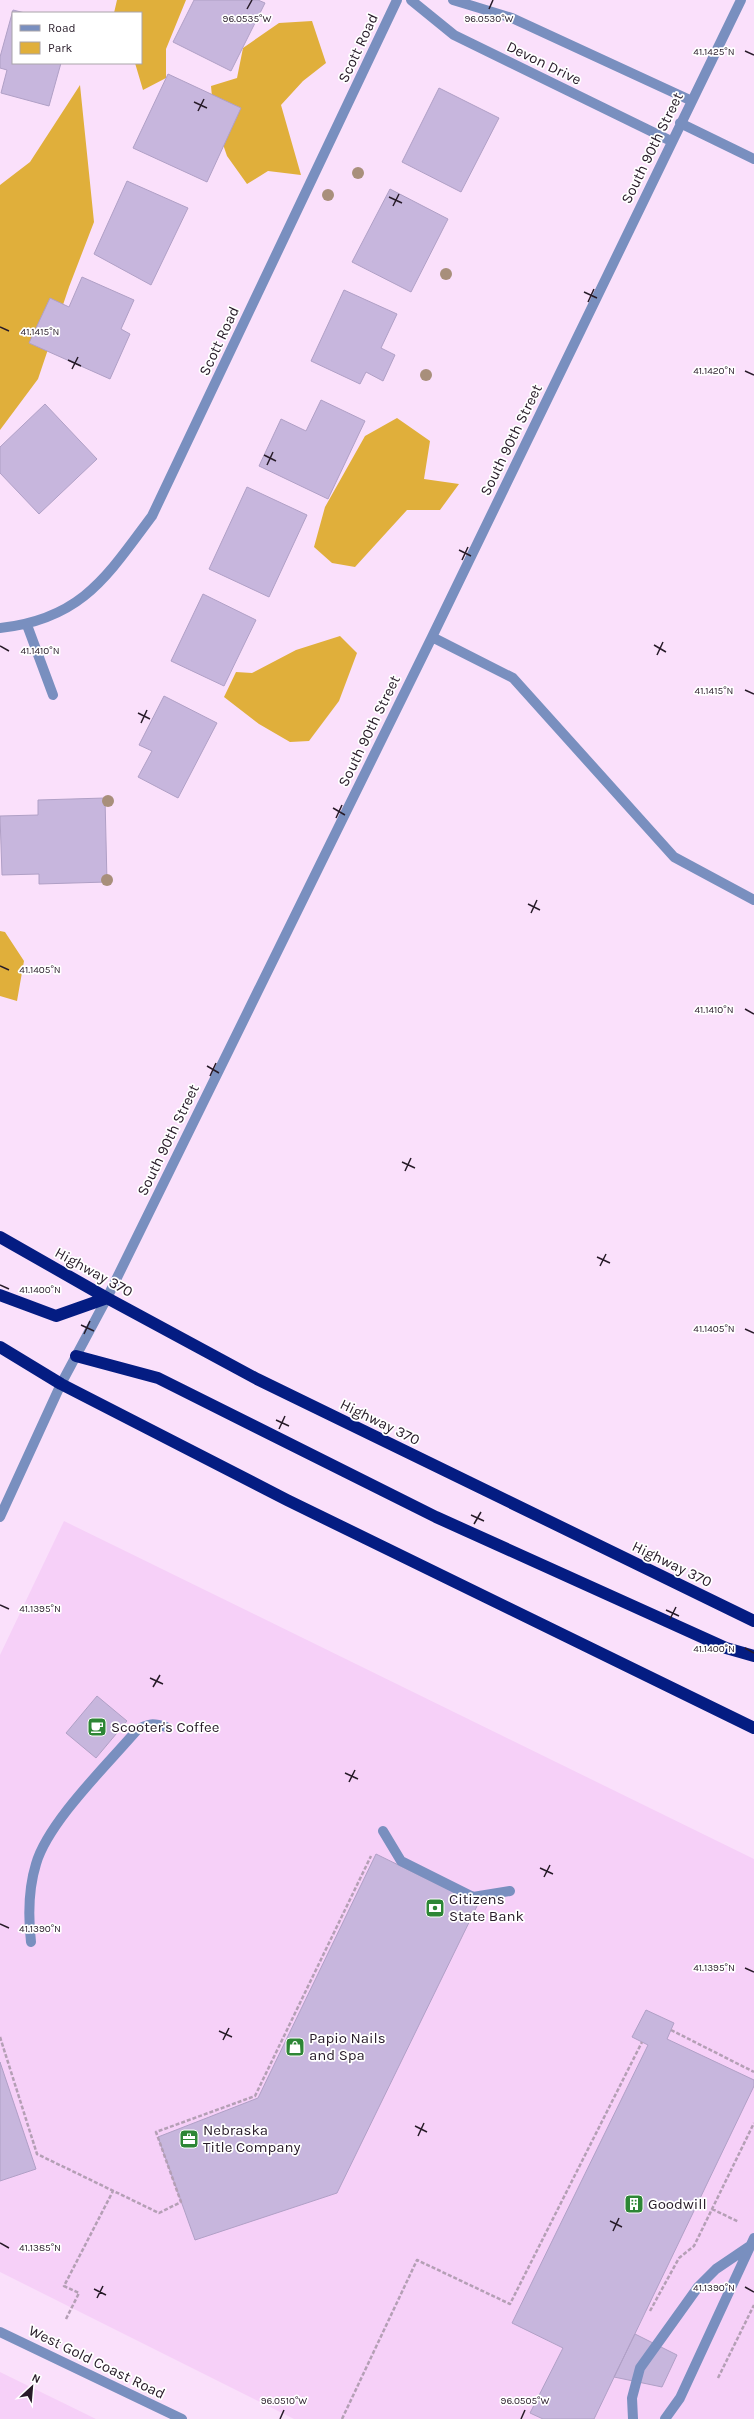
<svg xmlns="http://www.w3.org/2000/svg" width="754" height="2419" font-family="Karla,sans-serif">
<rect width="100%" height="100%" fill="#fae0fb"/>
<!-- built -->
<path fill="#f6d0f8" d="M64 1521 754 1859V2419H294L0 2272V1655Z
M0 2372 96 2419H0Z"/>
<!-- green -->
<path fill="#e0af3b" d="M117 0H186L166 49V78L143 90 135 63H141V13H114Z
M312 21 326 63 303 81 281 105 301 175 268 171 247 184 227 156 214 118 211 86 237 78 243 48 279 23Z
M80 85 94 222 69 287 38 379 0 430V185L30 162Z
M397 418 430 441 424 479 459 484 440 510H407L355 567 332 563 314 547 325 507 365 436Z
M340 636 357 653 339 701 309 741 290 742 259 724 224 697 236 672 252 673 296 650Z
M0 931 5 932 24 961 17 1001 0 996Z"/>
<!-- building -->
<path fill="#c7b6dd" stroke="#b0a0c6" d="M194 0H258L265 3 231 71 173 42Z
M13 10 25 13H13V63H61L49 106 1 93 7 70 0 68V57Z
M168 74 241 108 207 182 133 148Z
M439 88 499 118 461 192 402 162Z
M127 181 188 208 151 285 94 254Z
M390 189 448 219 411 292 352 262Z
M82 277 134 300 121 329 130 334 110 379 29 343 50 298 69 307Z
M344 290 397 314 381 348 395 355 383 381 366 372 360 384 311 361Z
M321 400 365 421 328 499 259 466 281 419 306 431Z
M45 404 97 459 39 514 0 473V447Z
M247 487 307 515 269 597 209 569Z
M203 594 256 620 224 686 171 661Z
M164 696 217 723 178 798 138 777 152 751 139 745Z
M105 798 107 882 39 884V874L2 875 0 816 38 815V800Z
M97 1696 127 1721 96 1758 66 1733Z
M376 1854 478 1904 337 2193 195 2240 158 2137 258 2098Z
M646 2010 674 2023 667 2039 754 2080V2086L594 2419H543L530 2413 563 2348 512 2323 648 2045 632 2037Z
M0 2062 36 2169 0 2181Z
M635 2334 677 2355 662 2387 614 2377Z"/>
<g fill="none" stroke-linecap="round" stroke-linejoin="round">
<!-- path -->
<path stroke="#b49fb5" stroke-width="2.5" stroke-dasharray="4 2" stroke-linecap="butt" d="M671 2030 754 2072
M0 2037 37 2154 159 2213 181 2202 156 2132 255 2096 371 1856
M712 2209 739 2222
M650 2311 679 2258 694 2246 754 2123
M66 2319 79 2293 64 2286 113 2191
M718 2378 754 2305
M342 2419 417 2260 510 2304 642 2042"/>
<!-- minor -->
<path stroke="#798fbf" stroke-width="10" d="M411 0 454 35 671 141
M453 0 512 18 692 101
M680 123 754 159
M27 625 53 695
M0 628C82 619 107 576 152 516L397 0
M432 637 513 678 674 857 754 900
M0 1517 61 1384 107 1298 432 637 741 0
M383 1831 401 1861 473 1897 510 1891
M31 1942C28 1915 28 1890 36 1864 48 1822 108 1764 137 1730 148 1723 154 1723 166 1727
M0 2332 182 2419
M633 2419 632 2398 640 2368 698 2287 716 2269 750 2246
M665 2419 680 2398 754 2238"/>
<!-- highway -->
<path stroke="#041c82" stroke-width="12" d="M0 1237 107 1298 257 1379 754 1621
M0 1295 56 1316 107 1298
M0 1347 61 1384 287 1500 754 1728
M76 1356 158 1378 436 1517 726 1648 754 1656"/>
</g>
<!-- trees -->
<g fill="#a88f7b">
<circle cx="358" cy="173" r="6"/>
<circle cx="328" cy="195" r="6"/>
<circle cx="446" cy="274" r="6"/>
<circle cx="426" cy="375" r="6"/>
<circle cx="108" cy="801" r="6"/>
<circle cx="107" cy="880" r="6"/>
</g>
<!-- ticks -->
<path fill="none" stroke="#271b28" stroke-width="1.5" d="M247 9 252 0M489 9 493 0M745 51 754 55M194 102 207 108M198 111 204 99M389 197 402 203M393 206 399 194M584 292 597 298M588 302 594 289M0 327 9 331M68 360 81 366M72 369 78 357M745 371 754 375M264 455 276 461M267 465 273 452M459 550 471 556M462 560 468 547M654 645 666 652M0 646 9 651M657 655 663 642M745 690 754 694M138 713 150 719M141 723 147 710M333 808 345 815M336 818 342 805M528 904 540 910M531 913 537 900M0 966 9 970M745 1009 754 1014M207 1066 219 1073M210 1076 216 1063M402 1162 415 1168M405 1171 411 1158M597 1257 610 1263M600 1266 606 1254M0 1285 9 1289M81 1325 94 1331M745 1329 754 1333M84 1334 90 1321M276 1420 289 1426M279 1429 285 1416M471 1515 484 1521M474 1524 481 1512M0 1605 9 1609M666 1610 679 1616M670 1619 676 1607M745 1648 754 1653M150 1678 163 1684M153 1687 160 1675M345 1773 358 1779M349 1782 355 1770M540 1868 553 1874M544 1877 550 1865M0 1924 9 1928M745 1968 754 1972M219 2031 232 2037M223 2040 229 2028M415 2126 427 2132M418 2136 424 2123M610 2221 622 2227M613 2231 619 2218M0 2243 9 2248M745 2287 754 2292M94 2289 106 2295M97 2298 103 2286M280 2419 284 2410M521 2419 525 2410"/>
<!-- icons -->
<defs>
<g id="cafe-square" transform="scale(1)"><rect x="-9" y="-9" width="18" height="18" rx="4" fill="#2d8635" stroke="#fff"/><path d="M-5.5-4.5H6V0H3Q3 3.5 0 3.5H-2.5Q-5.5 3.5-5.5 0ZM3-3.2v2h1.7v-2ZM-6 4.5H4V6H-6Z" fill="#fff"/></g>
<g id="bank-square" transform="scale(1)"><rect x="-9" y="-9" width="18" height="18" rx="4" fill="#2d8635" stroke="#fff"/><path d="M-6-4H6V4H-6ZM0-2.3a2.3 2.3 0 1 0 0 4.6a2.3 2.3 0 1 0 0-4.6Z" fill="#fff"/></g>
<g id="shop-square" transform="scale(1)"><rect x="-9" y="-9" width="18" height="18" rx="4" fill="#2d8635" stroke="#fff"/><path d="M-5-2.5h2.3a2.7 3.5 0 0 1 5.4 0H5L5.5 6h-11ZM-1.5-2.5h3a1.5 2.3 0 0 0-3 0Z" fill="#fff"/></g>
<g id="office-square" transform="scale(1)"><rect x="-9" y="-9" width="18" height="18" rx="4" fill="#2d8635" stroke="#fff"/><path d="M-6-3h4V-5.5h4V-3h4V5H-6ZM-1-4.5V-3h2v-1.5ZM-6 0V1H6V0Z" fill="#fff"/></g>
<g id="building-square" transform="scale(1)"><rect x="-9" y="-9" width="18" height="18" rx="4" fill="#2d8635" stroke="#fff"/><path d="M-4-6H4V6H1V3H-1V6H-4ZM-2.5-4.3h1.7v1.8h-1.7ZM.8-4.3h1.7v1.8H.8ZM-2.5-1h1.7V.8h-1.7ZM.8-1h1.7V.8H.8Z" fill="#fff"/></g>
</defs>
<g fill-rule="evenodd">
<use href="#cafe-square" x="97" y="1727"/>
<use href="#bank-square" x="435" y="1908"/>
<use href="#shop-square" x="295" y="2047"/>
<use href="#office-square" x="189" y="2139"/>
<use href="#building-square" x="634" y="2204"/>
</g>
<g text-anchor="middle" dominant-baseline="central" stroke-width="3.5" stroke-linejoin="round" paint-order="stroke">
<!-- street labels -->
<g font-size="15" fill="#271b28" stroke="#fff">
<text transform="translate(358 48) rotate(-65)">Scott Road</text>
<text transform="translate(544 63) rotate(26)">Devon Drive</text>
<text transform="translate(652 148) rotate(-64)">South 90th Street</text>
<text transform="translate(219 341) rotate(-65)">Scott Road</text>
<text transform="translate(511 440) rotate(-64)">South 90th Street</text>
<text transform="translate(369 731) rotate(-64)">South 90th Street</text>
<text transform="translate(168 1140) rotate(-64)">South 90th Street</text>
<text transform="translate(94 1272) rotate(29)">Highway 370</text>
<text transform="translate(380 1422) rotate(26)">Highway 370</text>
<text transform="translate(672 1564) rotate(26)">Highway 370</text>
<text transform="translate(97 2362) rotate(26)">West Gold Coast Road</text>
</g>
<!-- poi labels -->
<g font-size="15" fill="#271b28" stroke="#fff" text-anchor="start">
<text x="111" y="1727">Scooter's Coffee</text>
<text x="449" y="1899">Citizens<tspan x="449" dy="17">State Bank</tspan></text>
<text x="309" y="2038">Papio Nails<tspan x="309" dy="17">and Spa</tspan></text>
<text x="203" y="2130">Nebraska<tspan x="203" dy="17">Title Company</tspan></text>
<text x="648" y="2204">Goodwill</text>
</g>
</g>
<g font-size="10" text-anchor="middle" fill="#271b28" stroke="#fff" stroke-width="3.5" stroke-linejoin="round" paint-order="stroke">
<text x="247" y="22">96.0535°W</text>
<text x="489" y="22">96.0530°W</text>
<text x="714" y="55">41.1425°N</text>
<text x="40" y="335">41.1415°N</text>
<text x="714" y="374">41.1420°N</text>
<text x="40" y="654">41.1410°N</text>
<text x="714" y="694">41.1415°N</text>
<text x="40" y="973">41.1405°N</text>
<text x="714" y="1013">41.1410°N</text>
<text x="40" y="1293">41.1400°N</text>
<text x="714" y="1332">41.1405°N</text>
<text x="40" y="1612">41.1395°N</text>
<text x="714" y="1652">41.1400°N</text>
<text x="40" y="1932">41.1390°N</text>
<text x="714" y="1971">41.1395°N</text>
<text x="40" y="2251">41.1385°N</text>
<text x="714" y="2291">41.1390°N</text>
<text x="284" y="2404">96.0510°W</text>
<text x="525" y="2404">96.0505°W</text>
</g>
<!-- legend -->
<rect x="12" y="12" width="130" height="52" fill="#ffffff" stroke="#a9a4a9"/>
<rect x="20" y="25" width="20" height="6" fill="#798fbf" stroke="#a9a4a9"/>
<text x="48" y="32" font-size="12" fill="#271b28">Road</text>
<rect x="20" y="42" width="20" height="12" fill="#e0af3b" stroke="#a9a4a9"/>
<text x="48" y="52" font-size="12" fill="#271b28">Park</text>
<!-- north arrow -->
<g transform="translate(32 2387) rotate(26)" stroke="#ffffff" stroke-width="3" paint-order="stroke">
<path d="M0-3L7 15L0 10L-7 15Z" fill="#271b28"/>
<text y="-6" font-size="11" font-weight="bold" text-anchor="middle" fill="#271b28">N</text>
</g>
</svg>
